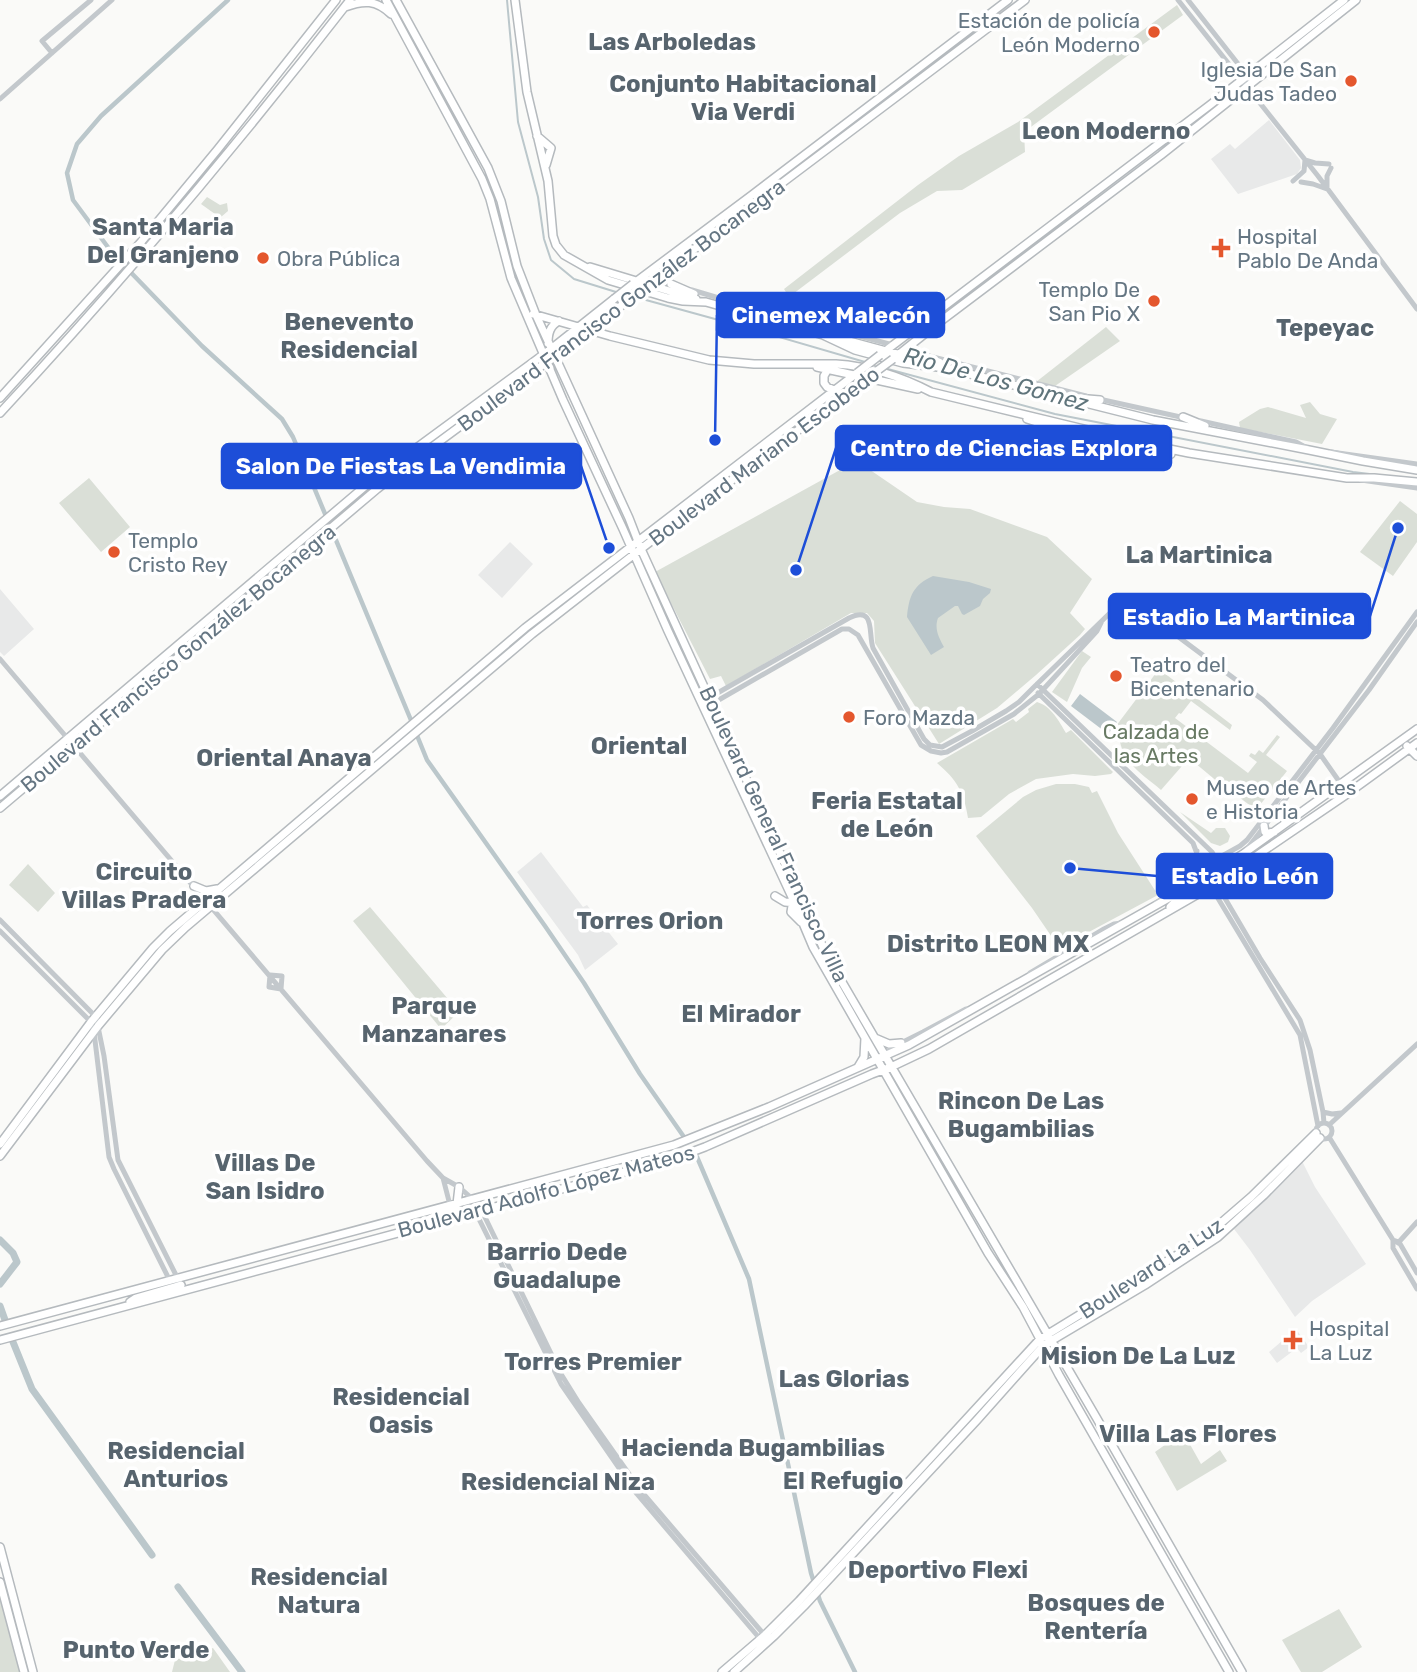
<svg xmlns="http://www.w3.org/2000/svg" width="1417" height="1672" font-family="Rubik,sans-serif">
<rect width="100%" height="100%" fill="#fafaf8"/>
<!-- built -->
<path fill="#e8e9e9" d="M1269 120 1300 160 1301 168 1297 174 1238 194 1211 159 1230 144 1235 149Z
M510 542 533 564 502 598 478 575Z
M0 589 34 629 4 656 0 652Z
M541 852 583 907 587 905 618 944 585 970 578 955 517 872Z
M1302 1161 1315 1187 1366 1264 1312 1301 1295 1317 1250 1250 1234 1229Z
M1296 1329 1309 1347 1301 1353 1297 1348 1277 1363 1269 1352Z"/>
<!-- green -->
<path fill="#dadfd7" d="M1177 5 1183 15 1024 132 1025 152 962 190 937 191 900 213 789 297 784 289 918 185 959 156 1018 122Z
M207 197 220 205 227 203 228 211 221 217 227 231 205 233 202 235 194 229 202 224 206 227 209 225 213 226 216 217 215 214 201 204Z
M1106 327 1120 341 1055 386 1036 382Z
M1310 402 1320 414 1337 419 1322 444 1240 428 1239 422 1260 409 1268 407 1306 418 1300 405Z
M860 463 917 502 944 507 970 509 1047 537 1092 579 1070 613 1085 629 1080 635 1036 675 997 708 939 744 875 643 874 621 867 613H851L726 686 721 676 710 679 655 572 840 470Z
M89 478 130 527 101 552 59 503Z
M1400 501 1417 514V542L1393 576 1360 552Z
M1082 651 1091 657 1082 668 1067 702 1052 692Z
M1159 669 1232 725 1230 730 1191 701 1181 714 1179 713 1175 718 1248 773 1257 762 1249 756 1251 753 1255 755 1259 750 1263 753 1277 735 1280 737 1266 755 1287 771 1256 810 1235 794 1230 796 1224 786 1217 788 1214 784 1219 783 1189 758 1161 790C1145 776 1125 765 1120 742L1110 734Z
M1037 702C1051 706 1059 721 1066 733L1071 730 1113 772 1111 774 1095 776 1073 774 1036 779 1009 794 981 817 968 818C964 792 957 780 937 763L1013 719 1016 722 1029 712 1028 709Z
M1056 784H1075L1089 787 1092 793 1097 791 1118 833 1158 895 1087 933 1086 931 1058 946 1032 908 976 836 1023 797 1036 790Z
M1180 812 1211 833 1216 828H1225L1230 836 1228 842 1220 846 1211 843Z
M28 864 55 893 38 912 9 885Z
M370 907 459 1012 441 1029 353 921Z
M1183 1432 1201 1464 1220 1450 1227 1461 1177 1491 1155 1452Z
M0 1588 23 1672H0Z
M1339 1609 1362 1647 1322 1672H1301L1282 1640Z
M213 1648 230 1672H172L175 1660Z"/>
<!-- water -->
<path fill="#bbc7cb" d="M933 576 969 582 991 589 990 593 983 599 980 606 964 615 962 614 958 606H955L938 618C934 629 939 638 944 647L931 655 907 617C909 596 913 585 933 576Z
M1080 694 1117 722 1108 734 1071 706Z"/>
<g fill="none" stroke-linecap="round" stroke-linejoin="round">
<!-- stream -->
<path stroke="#bbc7cb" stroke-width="2" d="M507 0 518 122 538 197 544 239 551 260 574 279 616 292
M635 297 755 330 865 362
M884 368 1055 414 1353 472 1378 475"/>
<!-- canal -->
<path stroke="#bbc7cb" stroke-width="4.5" d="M228 0 101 116 77 144 67 173 73 200 113 254 202 346 282 419 293 437 413 725
M416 733 427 760 545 926 584 983 640 1074 684 1137
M697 1157 749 1279 811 1573 820 1601 855 1672"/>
<!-- river -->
<path stroke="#bbc7cb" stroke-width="7" d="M0 1240 13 1253 17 1262 0 1284
M0 1306 5 1320
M13 1342 32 1389 152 1555
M178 1587 242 1672"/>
<!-- major casing -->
<g stroke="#b5babe" stroke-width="10">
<path id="major" d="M386 0 482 179 490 199 511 278 563 400 623 529 668 631 791 895 813 947 988 1253 1023 1307 1059 1375 1229 1672
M396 0 488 168 501 201 517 266 536 315 629 518 641 549 828 958 1096 1417 1242 1672
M515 0 527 92 548 181 553 236 556 245 564 255 608 280 668 298 683 301 706 302 823 335 855 350 903 363 946 368 1153 420 1309 450 1363 461 1417 470
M345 7C364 0 376 0 391 14
M537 136 551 148 546 165
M590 267 696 299
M633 284 752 195 1008 0
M671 284 694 294
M644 287 1025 0
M533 314 610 336 709 360 754 364H836C868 366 902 377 931 392L1150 445 1189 453 1347 478H1374L1417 482
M834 337 934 364
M548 343C548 333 550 326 559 321
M913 347 917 355 939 362 946 368
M880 355 1210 105 1344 0
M893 359 937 324 1161 155 1356 0
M817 367 918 389
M828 369 824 376V383L827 387 834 390
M0 398 141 242 218 149 336 0
M1076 398 1100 400
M0 413C123 281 239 143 350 0
M1183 417 1205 426
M1027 419 1052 427 1060 432
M1151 455 1163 453 1171 454
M1407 746 1417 756
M0 796 370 482 551 349 614 299
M0 808 377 489 405 467 540 367 577 337 625 303
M1264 826 1265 832 1269 833 1274 832
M194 886 206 891 217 889
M775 896 785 902 797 903
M795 904 792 906 791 912 801 922
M1170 910V907L1174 903 1226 871
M875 1038 889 1044 901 1043
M858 1067 864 1057 865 1038
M0 1144 91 1022 153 948 170 931 525 628 857 373
M0 1156 98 1026 162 950 186 927 532 634 655 538 870 376
M429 1219 455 1210 457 1204 459 1187
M130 1302 136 1298 181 1285
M0 1326 674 1145 769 1107 909 1045 1206 877 1243 854 1417 729
M0 1340 673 1159 705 1147 872 1074 891 1067 929 1049 1212 886 1347 794 1417 743
M0 1547 33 1672
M0 1582 24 1672
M722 1672 764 1636 799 1601 1040 1339 1182 1252 1214 1229 1251 1197 1316 1133
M734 1672 774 1636 804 1606 977 1420 1044 1345 1145 1285 1218 1237 1264 1195 1320 1138"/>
</g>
<!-- minor -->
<path stroke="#c3c8cc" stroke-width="5" d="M1178 0 1318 176 1417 309
M1188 0 1246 74 1248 77 1247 87
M52 53 42 41 91 0
M0 99 112 0
M1293 181 1304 171 1305 160 1315 163 1329 164
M1301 182 1313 184 1327 189V176L1331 168
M692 290 749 307 893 345
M929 356 1086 396
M1099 399 1185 418
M1201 421 1296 442 1307 448
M1331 452 1417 464
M1361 480 1417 488
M0 659 427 1161 443 1178 459 1187 476 1202 481 1209 561 1374 579 1403 641 1491 761 1631 765 1638
M1037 684 1212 852 1216 859 1217 871
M1038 693 1193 843 1207 880 1300 1035 1318 1126
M707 699 849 618C876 605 868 634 873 648L924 739 930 745 942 747 972 731 1006 711 1019 702 1033 688 1114 609C1125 604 1130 604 1141 609L1263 700 1320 754 1341 784
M710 705 842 629H849L858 635 921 745 931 751 941 753 947 752 1014 714 1039 694 1097 631 1101 623
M1247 849 1369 690 1417 622
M1189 878 1197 851
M1216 880V883L1260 958 1300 1020 1310 1050 1323 1112 1324 1123
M1156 903 1187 881 1202 867 1240 846 1247 840 1333 728 1417 612
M0 920 96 1017 104 1056 118 1160 179 1281
M0 931 91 1022 94 1032 109 1157 114 1169 170 1281
M1030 973 1104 929 1114 924 1122 923
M270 975 282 976 281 989 269 987Z
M887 1053 891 1048 923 1032 966 1009
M1323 1112 1332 1114 1341 1113
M1316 1131a8 8 0 1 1 16 0a8 8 0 1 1-16 0Z
M1329 1125 1417 1044
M1329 1137 1393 1240V1248L1417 1289
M443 1178 451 1209
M475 1211 561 1384 637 1494 761 1640
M1393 1240 1399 1242 1417 1273
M1398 1243 1417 1222"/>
<!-- major -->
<use href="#major" stroke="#fff" stroke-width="7"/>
<!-- major-bridge casing -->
<g stroke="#b5babe" stroke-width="10" stroke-linecap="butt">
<path id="major-bridge" d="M614 299 633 284
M625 303 644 287
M857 373 880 355
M870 376 893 359"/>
</g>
<!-- major-bridge -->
<use href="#major-bridge" stroke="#fff" stroke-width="7"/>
</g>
<!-- markers -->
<g fill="#e4572e" stroke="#fff" stroke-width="2.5">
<circle cx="1154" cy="32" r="7"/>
<circle cx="1351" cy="81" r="7"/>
<path d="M1217.5 237.5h7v7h7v7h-7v7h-7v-7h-7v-7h7z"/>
<circle cx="263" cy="258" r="7"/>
<circle cx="1154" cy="301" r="7"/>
<circle cx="114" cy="552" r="7"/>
<circle cx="1116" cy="676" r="7"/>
<circle cx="849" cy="717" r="7"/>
<circle cx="1192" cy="799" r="7"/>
<path d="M1289.5 1329.5h7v7h7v7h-7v7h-7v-7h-7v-7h7z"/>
</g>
<g text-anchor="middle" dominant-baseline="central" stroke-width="7" stroke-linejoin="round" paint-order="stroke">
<!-- poi labels -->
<g font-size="21" fill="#657683" stroke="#fff" text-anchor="start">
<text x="1140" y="20" text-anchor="end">Estación de policía<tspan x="1140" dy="24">León Moderno</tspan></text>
<text x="1337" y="69" text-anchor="end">Iglesia De San<tspan x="1337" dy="24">Judas Tadeo</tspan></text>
<text x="1237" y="236">Hospital<tspan x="1237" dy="24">Pablo De Anda</tspan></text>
<text x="277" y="258">Obra Pública</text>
<text x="1140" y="289" text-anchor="end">Templo De<tspan x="1140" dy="24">San Pio X</tspan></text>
<text x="128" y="540">Templo<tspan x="128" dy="24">Cristo Rey</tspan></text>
<text x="1130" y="664">Teatro del<tspan x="1130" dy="24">Bicentenario</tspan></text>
<text x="863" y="717">Foro Mazda</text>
<text x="1206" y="787">Museo de Artes<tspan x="1206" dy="24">e Historia</tspan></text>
<text x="1309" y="1328">Hospital<tspan x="1309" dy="24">La Luz</tspan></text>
</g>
<!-- street labels -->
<g font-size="21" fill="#657683" stroke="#fff">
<text transform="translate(621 305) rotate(-37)">Boulevard Francisco González Bocanegra</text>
<text transform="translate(764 456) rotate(-37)">Boulevard Mariano Escobedo</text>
<text transform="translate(178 658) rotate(-40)">Boulevard Francisco González Bocanegra</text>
<text transform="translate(774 834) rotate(65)">Boulevard General Francisco Villa</text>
<text transform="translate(546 1191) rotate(-15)">Boulevard Adolfo López Mateos</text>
<text transform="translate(1151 1268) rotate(-33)">Boulevard La Luz</text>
</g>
<!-- park labels -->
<g font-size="21" fill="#687a64" stroke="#fff">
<text x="1156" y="731">Calzada de<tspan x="1156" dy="24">las Artes</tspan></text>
</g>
<!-- water labels -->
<g font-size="23" font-style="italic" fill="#60757c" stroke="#fff">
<text transform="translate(996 379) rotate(15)">Rio De Los Gomez</text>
</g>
<!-- quarter labels -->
<g font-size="24" font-weight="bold" fill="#57646e" stroke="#fff">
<text x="672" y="42">Las Arboledas</text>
<text x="743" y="84">Conjunto Habitacional<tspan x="743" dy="28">Via Verdi</tspan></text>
<text x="1106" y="131">Leon Moderno</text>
<text x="163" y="227">Santa Maria<tspan x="163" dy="28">Del Granjeno</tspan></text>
<text x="349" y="322">Benevento<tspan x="349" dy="28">Residencial</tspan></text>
<text x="1325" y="328">Tepeyac</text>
<text x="1199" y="555">La Martinica</text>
<text x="639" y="746">Oriental</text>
<text x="284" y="758">Oriental Anaya</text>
<text x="887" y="801">Feria Estatal<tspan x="887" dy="28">de León</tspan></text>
<text x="144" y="872">Circuito<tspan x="144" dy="28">Villas Pradera</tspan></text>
<text x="650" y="921">Torres Orion</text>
<text x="988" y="944">Distrito LEON MX</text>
<text x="434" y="1006">Parque<tspan x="434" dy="28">Manzanares</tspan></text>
<text x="741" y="1014">El Mirador</text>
<text x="1021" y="1101">Rincon De Las<tspan x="1021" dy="28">Bugambilias</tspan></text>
<text x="265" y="1163">Villas De<tspan x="265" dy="28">San Isidro</tspan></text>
<text x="557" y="1252">Barrio Dede<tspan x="557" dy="28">Guadalupe</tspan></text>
<text x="1138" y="1356">Mision De La Luz</text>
<text x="593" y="1362">Torres Premier</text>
<text x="844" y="1379">Las Glorias</text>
<text x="401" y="1397">Residencial<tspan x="401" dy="28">Oasis</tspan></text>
<text x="1188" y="1434">Villa Las Flores</text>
<text x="753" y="1448">Hacienda Bugambilias</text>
<text x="176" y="1451">Residencial<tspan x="176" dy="28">Anturios</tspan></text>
<text x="843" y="1481">El Refugio</text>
<text x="558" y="1482">Residencial Niza</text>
<text x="938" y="1570">Deportivo Flexi</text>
<text x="319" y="1577">Residencial<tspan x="319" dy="28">Natura</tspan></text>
<text x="1096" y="1603">Bosques de<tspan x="1096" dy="28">Rentería</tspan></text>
<text x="136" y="1650">Punto Verde</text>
</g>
</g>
<!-- callouts -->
<path fill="none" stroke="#1d4ed8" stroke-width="2.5" d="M715 440L717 315M796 570L836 448M609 548L581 466M1398 528L1370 616M1070 868L1157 876"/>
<g fill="#1d4ed8" stroke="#fff" stroke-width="2.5">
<circle cx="715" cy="440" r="7"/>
<circle cx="796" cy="570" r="7"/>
<circle cx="609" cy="548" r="7"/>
<circle cx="1398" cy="528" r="7"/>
<circle cx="1070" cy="868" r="7"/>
</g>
<g fill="#1d4ed8" stroke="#1d4ed8" stroke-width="2.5">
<rect x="717" y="293" width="227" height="44" rx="7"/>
<rect x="836" y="426" width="335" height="44" rx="7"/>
<rect x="222" y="444" width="359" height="44" rx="7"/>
<rect x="1109" y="594" width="261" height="44" rx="7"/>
<rect x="1157" y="854" width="175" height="44" rx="7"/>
</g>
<g font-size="23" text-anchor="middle" font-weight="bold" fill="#fff">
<text x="831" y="323">Cinemex Malecón</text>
<text x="1004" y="456">Centro de Ciencias Explora</text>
<text x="401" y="474">Salon De Fiestas La Vendimia</text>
<text x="1239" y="625">Estadio La Martinica</text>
<text x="1245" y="884">Estadio León</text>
</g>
</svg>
